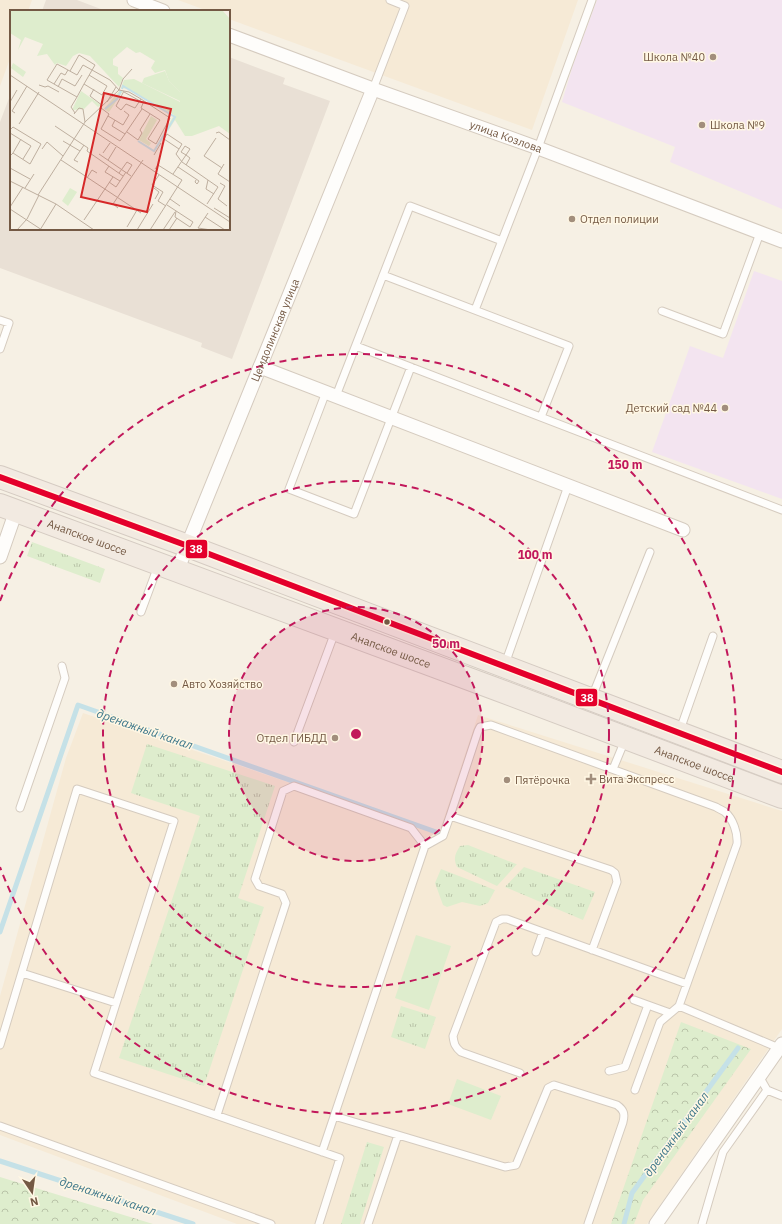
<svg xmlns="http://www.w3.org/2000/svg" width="782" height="1224" font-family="'IBM Plex Sans',sans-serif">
<defs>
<pattern id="grass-tufts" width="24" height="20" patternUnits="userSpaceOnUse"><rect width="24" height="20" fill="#deedcd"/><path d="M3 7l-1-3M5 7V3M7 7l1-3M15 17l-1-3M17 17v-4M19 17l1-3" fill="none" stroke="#b9c3a8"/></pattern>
<pattern id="forest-crowns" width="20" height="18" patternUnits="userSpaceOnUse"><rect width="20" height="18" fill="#deedcd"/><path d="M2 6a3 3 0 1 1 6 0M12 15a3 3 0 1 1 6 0" fill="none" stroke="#b9c3a8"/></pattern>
</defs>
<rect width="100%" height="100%" fill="#f6f0e4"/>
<!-- residential -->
<path fill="#f6ead6" d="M0 0H32L28 11H11V56L0 86Z
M178 0H578L532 130 229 19V11H208Z
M83 713 439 833 478 715 782 811V1029L647 1224H237L0 1135V996L66 758Z"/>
<!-- industrial -->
<path fill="#e9e0d5" d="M46 0H77L106 11H42Z
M229 57 285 78 283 84 330 101 232 359 201 347 202 343 0 268V122L11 93V229H229Z"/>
<!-- education -->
<path fill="#f3e4f0" d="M597 0H782V209L670 162 675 147 562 102 573 65Z
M754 271 782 281V499L652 452 690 346 723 358Z"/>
<!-- grass -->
<path fill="url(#grass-tufts)" d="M32 542 105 569 100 583 27 556Z
M147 744 275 786 238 898 264 907 204 1086 119 1058 200 816 131 793Z
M468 845 516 864H517L497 886 457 867C453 858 455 854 460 846Z
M524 867 595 892 583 920 505 887Z
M441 869 495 890 488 903 480 906 462 902 447 907 443 905 435 883Z
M401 1006 436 1017 425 1049 391 1037Z
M367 1142 384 1147 360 1224H341Z"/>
<!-- forest -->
<path fill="url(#forest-crowns)" d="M681 1022 751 1049 643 1200 634 1224H611Z
M0 1177 153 1224H0Z"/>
<!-- pitch -->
<path fill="#deedcd" d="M416 935 451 946 429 1010 395 998Z
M457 1079 501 1096 491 1120 448 1104Z"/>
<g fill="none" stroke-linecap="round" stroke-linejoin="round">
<!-- stream -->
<path stroke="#c5e1e7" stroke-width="5" d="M0 932 78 705 439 833
M0 1161 193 1224
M624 1224 632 1193 738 1048"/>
<!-- service casing -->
<g stroke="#d5cbbf" stroke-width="9">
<path id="service" d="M373 89 405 6 390 0
M383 275 569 346 541 417
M475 310 538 148 592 0
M662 311 723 334 760 233
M0 320 9 323 0 349
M356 346 782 510
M326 392 289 489 354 514 411 367
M336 396 410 206 502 241
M141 612 158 566
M505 664 568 486
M592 697 650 552
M680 730 713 636
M294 742 335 632
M613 769 625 740
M20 808 65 678 62 666
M592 950 617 882 615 873 611 870 450 816 478 731 480 727 491 725 716 807C719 809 722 810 725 812 733 819 738 833 737 844L679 1006 779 1048
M536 952 543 932
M22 973 116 1003
M634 1000 670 1013
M0 1045 77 789 174 821 94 1073 340 1158 319 1224
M609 1071 625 1067 648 1005
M520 1073 461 1052C455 1047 454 1044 453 1036L496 922 502 919H507L687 984
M759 1076 767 1090 782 1096
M635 1090 660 1022 679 1006
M217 1115 286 903 282 894 259 886 255 879 283 791 294 786 411 828 425 846
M334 1116 398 1135
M0 1126 271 1224
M322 1152 425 846 443 836 450 816
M368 1224 398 1135 505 1167 516 1165 548 1088 554 1085 617 1105C624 1110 625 1114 623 1122L588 1224
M702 1224 723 1152 767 1090"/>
</g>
<!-- minor casing -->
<g stroke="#d5cbbf" stroke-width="15">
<g id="minor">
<path d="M134 0 163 11"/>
<path id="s1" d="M229 35 373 89 538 148 782 241"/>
<path d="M260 367 683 530"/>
<path d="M0 557 16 511"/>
<path id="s2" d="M177 571 373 89"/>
<path d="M656 1224 782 1044"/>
</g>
</g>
<!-- trunk casing -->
<g stroke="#d5cbc2" stroke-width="24">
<g id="trunk">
<path d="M0 477 188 546 782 772"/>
<path id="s3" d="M0 505 496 689 782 797"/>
</g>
</g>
<!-- service -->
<use href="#service" stroke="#fefdfb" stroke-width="7"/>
<!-- minor -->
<use href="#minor" stroke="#fefdfb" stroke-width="13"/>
<!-- trunk -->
<use href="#trunk" stroke="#f2eae1" stroke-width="22"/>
<!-- bus-1 casing -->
<g stroke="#fff7e4" stroke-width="9">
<path id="bus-1" d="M0 477 188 546 782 772"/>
</g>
<!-- bus-1 -->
<use href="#bus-1" stroke="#e4002b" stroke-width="6"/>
</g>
<!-- distance rings -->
<circle cx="356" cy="734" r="127" fill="#c2185b" fill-opacity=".12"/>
<g fill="none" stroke="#c2185b" stroke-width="2" stroke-dasharray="7 5">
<circle cx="356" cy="734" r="127"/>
<circle cx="356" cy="734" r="253"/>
<path d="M0 601A380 380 0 1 1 0 867"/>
</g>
<!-- markers -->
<g fill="#a28e7c" stroke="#fff7e4" stroke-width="1.5">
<circle cx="713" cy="57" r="4"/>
<circle cx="702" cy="125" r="4"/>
<circle cx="572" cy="219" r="4"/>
<circle cx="725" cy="408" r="4"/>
<circle cx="174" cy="684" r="4"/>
<circle cx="335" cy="738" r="4"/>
<path d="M589 773h4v4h4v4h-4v4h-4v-4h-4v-4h4z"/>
<circle cx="507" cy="780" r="4"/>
</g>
<circle fill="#745944" stroke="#fff7e4" stroke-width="1.5" cx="387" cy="622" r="3.5"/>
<g text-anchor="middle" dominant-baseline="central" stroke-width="3" stroke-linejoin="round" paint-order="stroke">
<!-- poi labels -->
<g font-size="11" fill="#745944" stroke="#fff7e4" text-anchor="start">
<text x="705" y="57" text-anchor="end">Школа №40</text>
<text x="710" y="125">Школа №9</text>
<text x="580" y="219">Отдел полиции</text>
<text x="717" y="408" text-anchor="end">Детский сад №44</text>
<text x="182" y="684">Авто Хозяйство</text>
<text x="327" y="738" text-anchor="end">Отдел ГИБДД</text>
<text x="599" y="779">Вита Экспресс</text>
<text x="515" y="780">Пятёрочка</text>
</g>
<!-- street labels -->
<g font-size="11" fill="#745944" stroke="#fff7e4">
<text stroke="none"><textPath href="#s1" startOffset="295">улица Козлова</textPath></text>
<text stroke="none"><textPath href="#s2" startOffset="260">Цемдолинская улица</textPath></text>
<text stroke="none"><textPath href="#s3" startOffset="93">Анапское шоссе</textPath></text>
<text stroke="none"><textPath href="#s3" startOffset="417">Анапское шоссе</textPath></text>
<text stroke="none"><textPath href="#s3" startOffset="741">Анапское шоссе</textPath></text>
</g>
<!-- water labels -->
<g font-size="12" font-style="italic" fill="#3c768a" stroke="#fff7e4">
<text transform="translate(145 729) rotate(19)">дренажный канал</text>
<text transform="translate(676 1134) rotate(-54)">дренажный канал</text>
<text transform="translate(108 1196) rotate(18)">дренажный канал</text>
</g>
</g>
<!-- overview -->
<g transform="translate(10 10)">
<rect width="220" height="220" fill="#f6f0e4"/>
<path d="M3 53 16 62 13 67 1 58ZM155 61 159 71 170 82V91L132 73 134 68ZM141 106 147 110 136 129 141 133 139 136 129 130Z" fill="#deedcd"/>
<path d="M0 0H212L220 9V124L209 116 182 126H175L165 110 158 121 156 119 164 105 119 79 111 78 114 70 124 69 170 92V82L159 71 155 60 145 63 141 58 145 51 130 42 126 43 117 37 103 49V55L108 57V64L113 68 109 77 80 46 69 43 63 46 56 56 47 53 45 55 37 44 27 46 33 34 15 27 8 40 11 30 0 23ZM110 80 113 81 99 102 94 99ZM71 81 91 95 88 97 82 91 74 99 62 100Z" fill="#deedcd"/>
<path d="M60 178 67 182 58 196 52 191Z" fill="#deedcd"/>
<path fill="none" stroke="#c5e1e7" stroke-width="2" d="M112 79 113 76 165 107 144 141 128 131M95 99 107 89 111 81"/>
<path fill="none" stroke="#beaf9f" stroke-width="1" d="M58 60 55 65 51 63 44 74 67 87 61 97 65 103M60 61 69 45 85 55 74 74 92 85 97 76 79 65M0 65 220 212M44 74 37 70 47 54 67 65 73 55 100 70 109 80 113 69 122 59M29 75 35 77 38 76 49 82M48 77 52 69 65 76 72 65M84 79 80 86 93 96M114 81 106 96 111 100 116 94 125 98 131 89M114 82 130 91M67 87 74 74M0 92 7 80M97 92 106 77M91 98 99 104 91 119 110 131 115 124 102 116 105 110M5 103 2 101 17 76M64 104 69 98 73 99 75 112M98 106 113 115 119 105 114 101M9 114 29 82M45 116 78 138 77 141 113 166M0 120 3 117 31 134 20 154 3 143 0 146M117 122 128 130 132 123 130 120 140 104M0 123 21 136 13 149M206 123 209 122 220 130M115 124 132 99M206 128 194 146 212 158M53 131 70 141M32 139 37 132 53 146M169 139 154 129 157 124 172 134 166 144 172 152 208 177M3 143 11 129M93 143 100 133M89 144 121 166M144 145 151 133M51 150 131 203M98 150 106 137M68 152 64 150 74 135M214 154 208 164 220 172M99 156 95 162 110 171M168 157 189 171 187 174 185 172 186 170M0 158 20 169M109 163 117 152 122 155 117 163M163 164 176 145 171 142 175 136 180 139 176 145 180 148 176 155M149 165 142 175 153 182 148 191 156 196M77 168 82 160 87 163M198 170 196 179 204 184M0 171 46 194 84 220M99 172 106 177 116 162M210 173 215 176 208 189 217 196M15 178 24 164M144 178 149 182 145 189M28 185 75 112 109 80 119 82 131 89 160 108 146 134 138 129 150 110 131 98 134 91M160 189 170 196M197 194 208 177M157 195 183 212 180 217 165 207 166 201M0 197 13 177M108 198 103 194 133 150M204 198 220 208M0 199 32 220M195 207 215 220M74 210 103 167M117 217 127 200M188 218 198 203M188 218 201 220M7 220 17 209 29 185M30 220 46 194M127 220 143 194M140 220 172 170 148 155 145 159M153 220 165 202M159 220 167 208"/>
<path fill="#d62828" fill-opacity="0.15" stroke="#d62828" stroke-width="2" d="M94 83 161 99 137 202 71 187Z"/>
<rect width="220" height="220" fill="none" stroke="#745944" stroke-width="2"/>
</g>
<circle cx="356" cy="734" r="6" fill="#c2185b" stroke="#fff7e4" stroke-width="2"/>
<g font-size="12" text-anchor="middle" font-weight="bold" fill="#c2185b" stroke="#fff7e4" stroke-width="3" stroke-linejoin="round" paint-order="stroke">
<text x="625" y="469">150 m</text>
<text x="535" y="559">100 m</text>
<text x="446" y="648">50 m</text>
</g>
<g stroke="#fff7e4" stroke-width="1.5">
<rect x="185" y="539" width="23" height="20" rx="4" fill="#e4002b"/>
<rect x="575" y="688" width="23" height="19" rx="4" fill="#e4002b"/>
</g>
<g font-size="11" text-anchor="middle" font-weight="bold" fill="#fff">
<text x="196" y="553">38</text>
<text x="587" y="702">38</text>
</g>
<!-- north arrow -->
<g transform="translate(32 1192) rotate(167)" stroke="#fff7e4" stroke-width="3" paint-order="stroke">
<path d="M0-3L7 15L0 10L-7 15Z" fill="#745944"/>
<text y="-6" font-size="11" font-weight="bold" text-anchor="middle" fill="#745944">N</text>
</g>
</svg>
